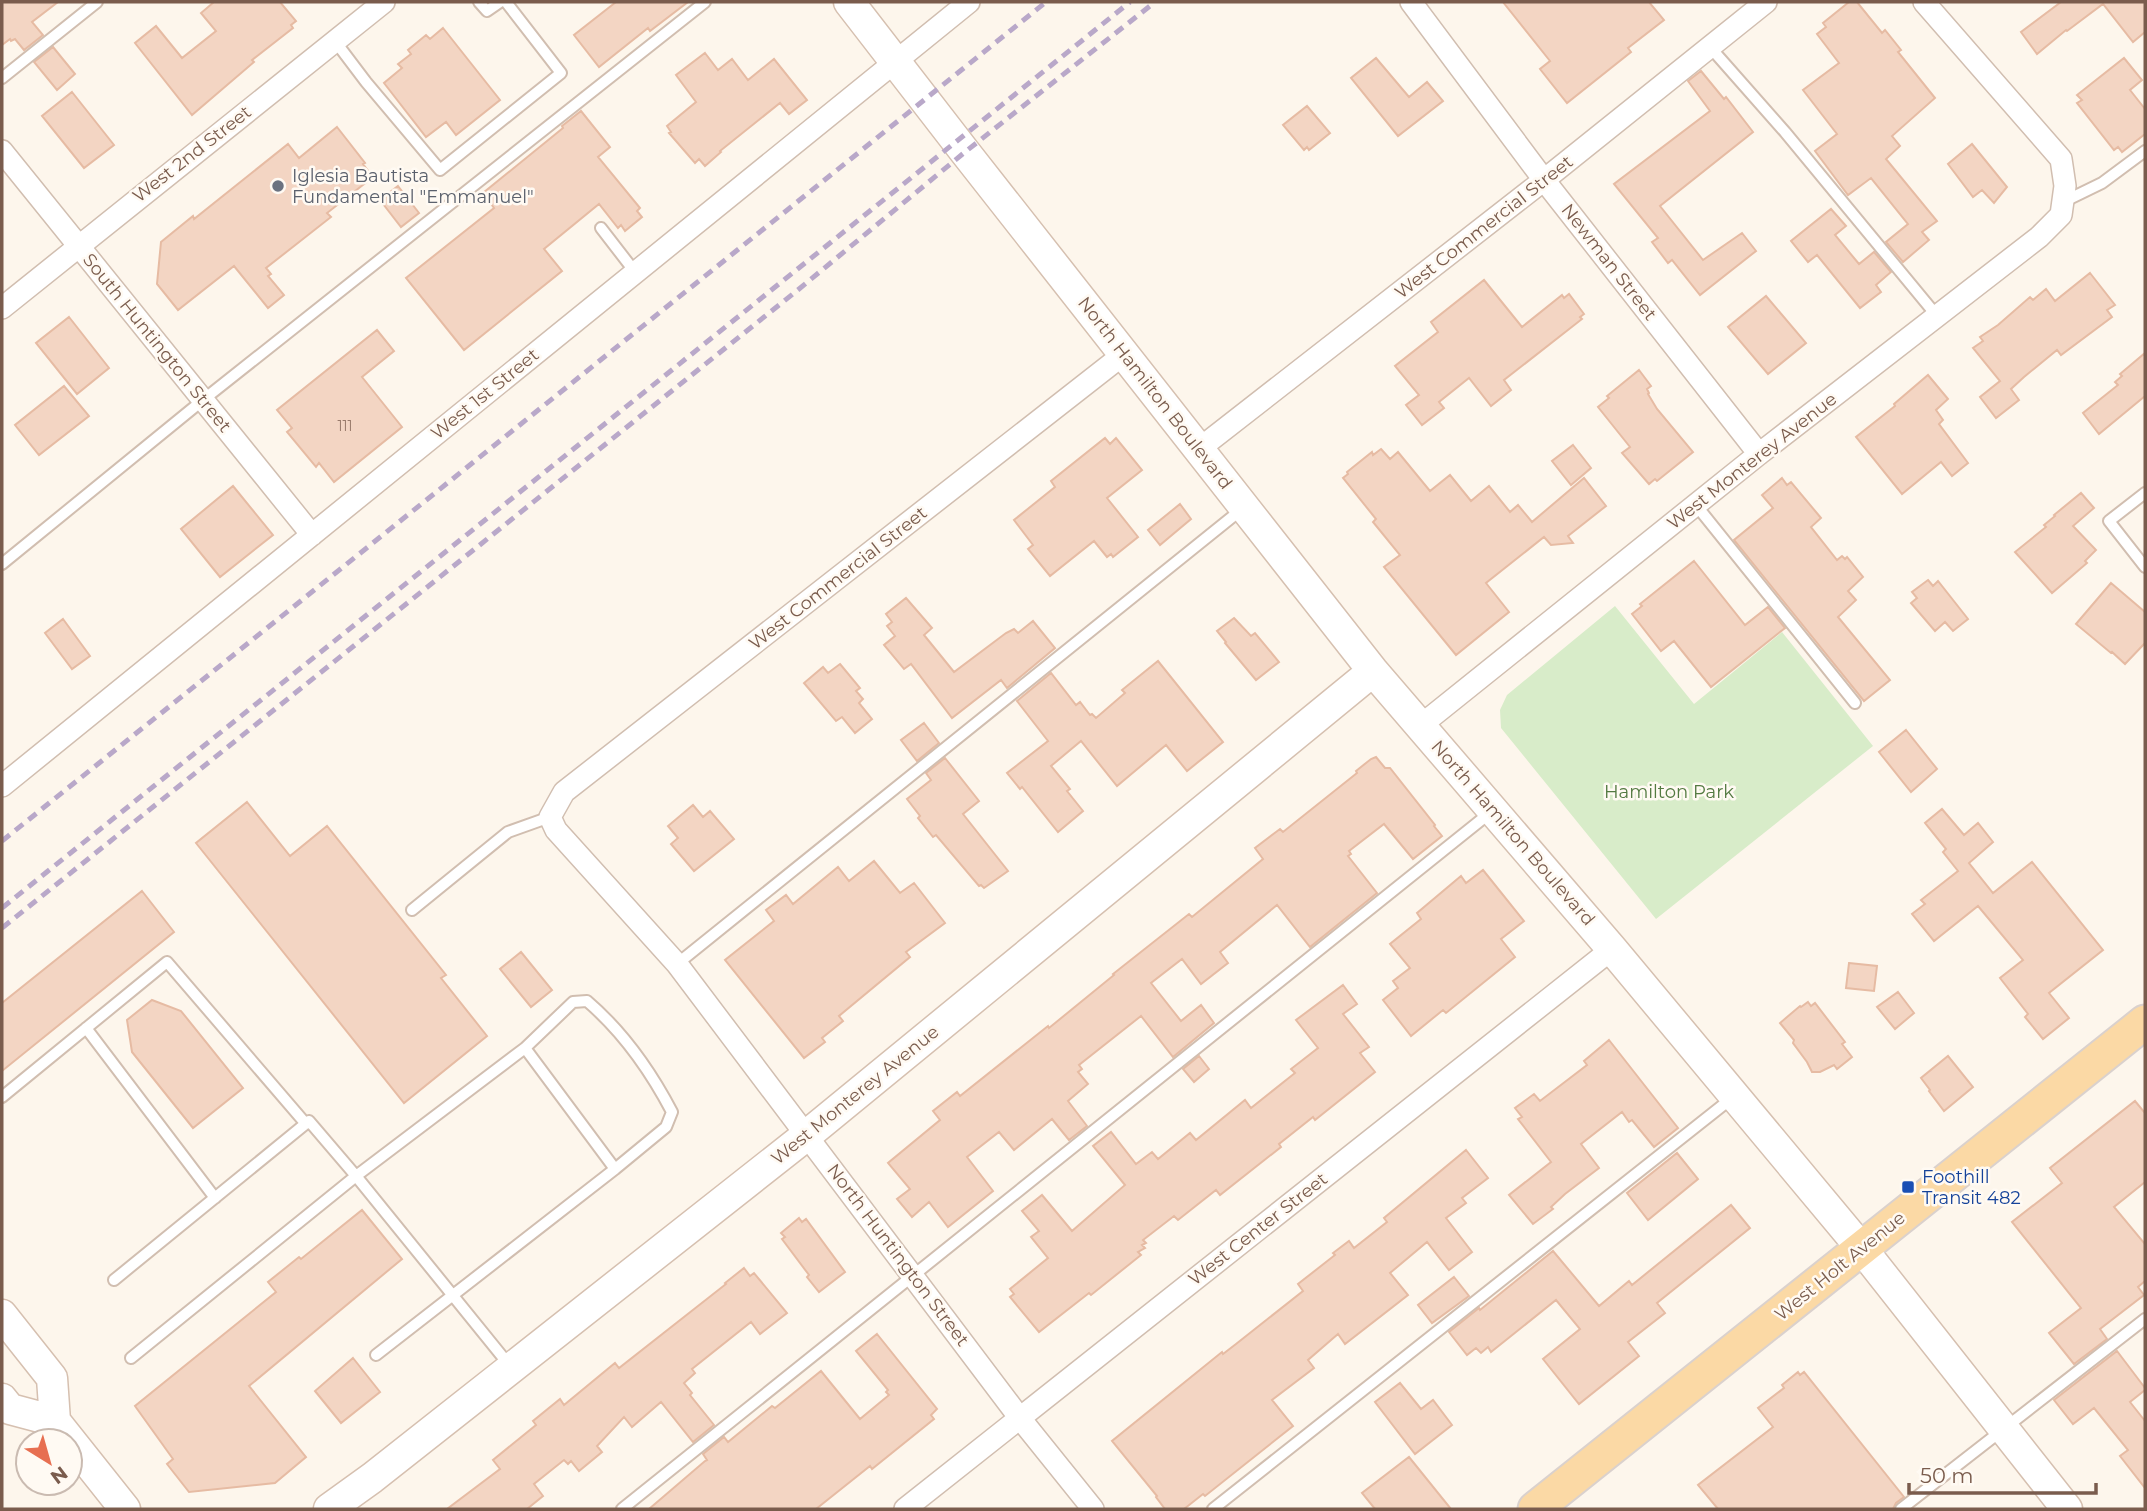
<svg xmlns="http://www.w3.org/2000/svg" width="2147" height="1511" font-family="Montserrat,sans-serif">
<rect width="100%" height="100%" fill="#fdf6ec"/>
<!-- green -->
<path fill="#d8ecc9" d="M1615 606 1694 704 1782 632 1873 746 1656 919 1501 728 1500 710 1507 695Z"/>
<!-- building -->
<path fill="#f3d5c3" stroke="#e6bba3" stroke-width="2" d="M2 2H58L32 22 43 35 24 50 15 39 11 41 10 39 2 45Z
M214 2H280L296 21 291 25 293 28 252 60 254 62 192 115 135 43 156 26 182 58 216 31 201 13Z
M616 2H688L650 31 648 28 599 67 574 35Z
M1503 2H1649L1664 20 1628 48 1631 52 1567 103 1540 69 1550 61Z
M1849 2H1857L1882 33 1885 30 1901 50 1898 52 1935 98 1892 136 1900 146 1886 159 1937 221 1922 232 1929 240 1903 262 1886 242 1908 224 1871 178 1848 195 1815 151 1837 134 1803 90 1839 63 1817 34 1826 27 1823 23Z
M2061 2H2145V32L2133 42 2103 4 2067 31 2066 30 2037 54 2021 32Z
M443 28 500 100 456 135 446 122 426 137 384 83 402 68 398 64 411 54 408 50 426 35 430 39Z
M53 47 75 74 57 90 34 62Z
M705 53 718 70 732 59 748 80 774 59 807 100 789 114 780 103 720 151 721 152 705 166 699 159 695 163 669 133 671 132 667 126 696 102 676 75Z
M1376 58 1409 97 1427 82 1443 101 1398 136 1351 78Z
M2124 58 2142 80 2130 90 2145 109V134L2122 152 2118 147 2114 150 2077 103 2082 100 2077 95Z
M1701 71 1724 99 1726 97 1753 132 1660 206 1703 260 1742 233 1756 251 1700 295 1672 260 1668 263 1652 242 1658 238 1614 184 1710 111 1688 81Z
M72 92 114 145 84 168 42 116Z
M1307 106 1330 133 1309 150 1307 147 1304 150 1283 125Z
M581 111 610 147 598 157 640 208 637 211 642 217 625 231 621 225 618 228 599 204 544 249 562 271 464 350 406 278 494 208 483 193 563 128 562 126Z
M337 127 365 163 363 164 373 177 327 213 331 217 266 268 271 274 268 276 284 295 268 308 234 266 178 310 157 284 161 242 193 216 194 219 288 144 299 158Z
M1972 144 2007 187 1994 203 1982 190 1973 197 1948 164Z
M398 186 419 213 401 227 380 200Z
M1831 209 1846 226 1835 235 1859 264 1874 252 1891 272 1876 285 1881 292 1860 308 1817 255 1808 262 1791 241Z
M2090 273 2115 305 2107 310 2112 317 2061 355 2057 350 2024 377 2011 389 2019 400 1996 418 1980 397 2000 381 1973 348 1983 341 1980 337 1998 325 2030 297 2033 300 2046 289 2055 301Z
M1484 280 1522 327 1562 295 1564 298 1569 294 1584 314 1580 317 1582 319 1504 380 1511 390 1491 406 1469 378 1439 402 1444 408 1422 425 1406 405 1419 395 1395 366 1438 332 1431 322Z
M1766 296 1806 343 1768 374 1728 327Z
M69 317 109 368 77 394 36 343Z
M377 330 394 351 362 377 402 427 334 482 319 463 316 467 287 432 292 428 277 410Z
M2145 353V396L2099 434 2083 413 2118 385 2115 382 2122 376 2120 374Z
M1639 370 1651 386 1647 389 1649 393 1648 394 1657 409 1693 452 1657 481 1655 479 1649 484 1622 453 1630 447 1598 407 1609 398 1607 396Z
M1928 375 1948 399 1936 410 1943 420 1939 424 1968 463 1952 476 1941 462 1902 494 1856 437 1895 406 1894 404Z
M64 386 89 416 39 455 15 425Z
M1105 438 1110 444 1116 438 1142 470 1107 498 1138 537 1113 557 1111 554 1107 557 1094 541 1050 576 1028 549 1033 545 1014 520 1055 487 1051 481Z
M1573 445 1591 468 1571 485 1552 461Z
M1381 449 1390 459 1398 452 1430 491 1450 475 1471 501 1489 486 1510 512 1518 505 1532 522 1584 478 1606 506 1568 536 1573 543 1551 545 1544 537 1486 583 1509 612 1456 655 1384 567 1400 555 1373 522 1376 519 1343 478 1348 474 1347 472 1372 452 1373 455Z
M1782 478 1787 485 1791 482 1821 518 1811 527 1837 560 1842 556 1845 559 1847 557 1863 577 1848 591 1856 600 1838 617 1890 680 1864 701 1734 540 1773 508 1762 495Z
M233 486 273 535 220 577 181 529Z
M2081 493 2094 508 2073 526 2096 550 2085 561 2087 563 2052 593 2015 552 2046 527 2044 525 2055 516 2054 515Z
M1180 504 1191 519 1160 545 1148 530Z
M1694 561 1745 625 1768 607 1785 628 1711 687 1674 641 1661 651 1632 614 1642 606 1640 604Z
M1928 580 1933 586 1938 581 1968 619 1953 631 1945 622 1935 631 1911 603 1917 598 1912 592Z
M2111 583 2145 612V643L2125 664 2112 652 2111 653 2076 624Z
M906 598 932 628 924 635 954 672 1006 633 1014 629 1018 633 1033 621 1055 648 1007 688 1001 680 952 718 911 664 904 669 884 645 895 636 887 626 892 622 886 614Z
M1234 618 1251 636 1255 633 1279 662 1256 680 1225 643 1226 642 1217 631Z
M63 619 90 656 72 669 45 633Z
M1158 661 1223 742 1187 771 1166 745 1117 786 1081 741 1051 766 1070 789 1067 791 1083 811 1058 832 1022 787 1020 789 1007 773 1048 741 1017 701 1051 673 1076 705 1080 702 1090 715 1092 714 1096 718 1125 693 1122 690Z
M840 664 860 688 856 691 863 699 859 703 872 719 855 733 842 717 836 721 804 683 823 667 828 673Z
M924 723 939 743 917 761 901 740Z
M1906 730 1937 769 1911 792 1879 752Z
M1376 757 1385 768H1390L1435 825 1434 826 1442 836 1413 859 1384 824 1349 851 1351 854 1348 856 1377 893 1310 947 1277 905 1220 952 1228 963 1201 984 1182 959 1151 983 1181 1021 1201 1005 1214 1023 1173 1057 1141 1016 1079 1065 1082 1069 1078 1072 1088 1084 1068 1101 1087 1126 1069 1140 1052 1119 1014 1150 999 1132 967 1157 993 1191 948 1227 929 1202 912 1217 897 1199 910 1189 888 1163 940 1120 933 1111 957 1092 960 1096 1048 1026 1049 1028 1114 975 1113 974 1189 914 1192 917 1263 859 1255 848 1280 829 1283 832 1357 773 1356 771 1371 759Z
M945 758 979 801 963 814 1008 871 984 888 981 885 979 886 936 835 933 837 918 818 920 816 907 799 931 780 926 773Z
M247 802 290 856 327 826 446 975 441 978 487 1036 404 1103 196 843Z
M693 805 703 817 710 811 734 839 694 871 671 844 678 838 668 826Z
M1942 809 1964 835 1978 823 1993 842 1969 863 1993 893 2032 862 2103 950 2049 993 2069 1018 2043 1039 2025 1017 2028 1014 2000 978 2023 960 1978 906 1934 941 1912 914 1925 904 1921 900 1958 871 1943 852 1946 849 1925 823Z
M874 861 900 893 914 883 945 923 906 952 910 957 839 1016 843 1021 822 1038 825 1042 804 1058 725 960 774 921 766 910 786 895 793 904 838 867 849 881Z
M1483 870 1524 921 1501 939 1515 957 1446 1013 1443 1010 1411 1036 1383 1000 1398 988 1393 981 1410 968 1390 944 1421 919 1417 913 1461 876 1466 883Z
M142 891 174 932 2 1071V1003Z
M521 952 552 990 531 1007 500 969Z
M1849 963 1877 966 1874 991 1846 988Z
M1343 985 1357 1004 1343 1014 1369 1047 1360 1053 1375 1072 1315 1120 1313 1117 1279 1144 1281 1147 1220 1195 1216 1190 1178 1220 1174 1216 1143 1240 1146 1243 1142 1245 1145 1248 1138 1252 1141 1255 1091 1295 1089 1293 1039 1332 1010 1297 1014 1294 1010 1289 1048 1258 1031 1237 1039 1231 1022 1211 1042 1195 1072 1231 1125 1185 1093 1146 1111 1132 1136 1164 1152 1152 1158 1159 1190 1133 1196 1140 1245 1100 1251 1108 1295 1073 1291 1069 1318 1048 1296 1020Z
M1898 992 1914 1013 1895 1029 1877 1007Z
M152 1000 181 1011 243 1088 193 1128 132 1052 127 1020Z
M1808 1002 1811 1006 1815 1003 1845 1042 1842 1044 1852 1057 1837 1069 1834 1065 1820 1072H1812L1807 1062 1793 1043 1794 1040 1780 1023 1800 1006 1801 1007Z
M1609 1040 1678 1128 1654 1147 1632 1120 1629 1122 1622 1112 1581 1144 1599 1168 1565 1194 1551 1207 1553 1209 1533 1224 1509 1195 1551 1162 1518 1119 1522 1117 1515 1108 1534 1094 1540 1101 1587 1065 1584 1061Z
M1199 1056 1209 1069 1194 1082 1183 1069Z
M1948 1056 1973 1087 1944 1111 1929 1091 1930 1090 1921 1078Z
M2135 1101 2145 1113V1182L2114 1207 2145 1244V1281L2138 1287 2144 1295 2100 1329 2107 1339 2074 1364 2049 1333 2081 1308 2012 1222 2062 1183 2050 1168Z
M1466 1150 1488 1178 1462 1198 1466 1203 1446 1218 1472 1252 1449 1270 1427 1242 1390 1273 1408 1295 1345 1344 1338 1334 1308 1360 1314 1368 1272 1400 1293 1426 1205 1496 1203 1494 1184 1509H1165L1156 1497 1157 1496 1112 1441 1222 1352 1223 1354 1236 1344 1303 1291 1298 1284 1335 1255 1333 1253 1349 1241 1354 1248 1387 1222 1384 1218Z
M1677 1153 1698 1179 1648 1220 1627 1193Z
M1731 1205 1750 1228 1657 1303 1665 1313 1628 1342 1639 1356 1579 1404 1543 1359 1580 1329 1556 1300 1491 1352 1488 1347 1481 1353 1476 1348 1467 1355 1449 1332 1479 1308 1480 1310 1553 1251 1599 1306 1629 1281 1632 1285Z
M362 1210 402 1259 249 1386 306 1457 275 1483 189 1492 167 1464 173 1459 135 1406 276 1292 268 1282 299 1257 301 1259Z
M799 1218 802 1222 806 1219 845 1272 819 1292 807 1277 809 1275 782 1239 785 1237 781 1233Z
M744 1268 750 1276 754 1273 787 1313 760 1334 751 1322 692 1369 695 1373 684 1383 692 1393 690 1395 714 1425 693 1442 661 1402 632 1427 624 1417 597 1446 602 1452 579 1471 571 1461 568 1464 564 1460 534 1484 543 1496 527 1509H447L500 1469 493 1460 536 1425 533 1421 560 1399 564 1405 615 1363 619 1368 726 1284 725 1283Z
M1454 1277 1469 1296 1432 1323 1418 1305Z
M877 1334 937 1409 931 1415 934 1419 872 1469 870 1466 816 1509H649L705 1461 707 1460 703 1454 724 1437 728 1442 772 1406 775 1408 821 1371 860 1419 889 1395 886 1392 888 1390 856 1351Z
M2117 1351 2145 1388V1390L2130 1402 2145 1421V1488L2120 1456 2128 1450 2094 1408 2073 1424 2054 1400Z
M353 1358 380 1392 341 1423 315 1391Z
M1798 1372 1800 1375 1804 1372 1904 1497 1896 1503 1893 1509H1718L1698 1485 1773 1427 1758 1408 1784 1388 1782 1385Z
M1400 1383 1421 1409 1433 1400 1452 1425 1415 1454 1375 1402Z
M1409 1457 1451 1509H1375L1362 1493Z"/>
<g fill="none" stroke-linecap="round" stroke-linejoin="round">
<!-- lane casing -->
<g stroke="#d1beb0" stroke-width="14">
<path id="lane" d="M479 2 487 11 500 2
M335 41 366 82 440 170 561 73 506 2
M1710 47 1785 132 1937 316
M2 78 97 2
M2063 202 2102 183 2145 151
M601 228 635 272
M2145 493 2109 521 2145 567
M1696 505 1855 703
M2 564 203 400 705 2
M412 910 508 832 550 817
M677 964 1242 509
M86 1028 215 1198
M525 1048 573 1002 587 1001C622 1031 651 1072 672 1112L666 1127 615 1169
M2 1097 167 962 306 1124
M114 1280 309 1121 356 1176 525 1048 615 1169 376 1355
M131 1358 356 1176 510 1366
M622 1509 1491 812
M1213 1509 1732 1098
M1901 1509 2145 1319"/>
</g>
<!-- street casing -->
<g stroke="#d1beb0" stroke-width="24">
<path id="street" d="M1411 2 1544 180 1759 454
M2 151 312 535
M2 308 384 2
M1199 449 1544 180 1766 2
M1420 726 1759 454 2039 237 2061 215 2065 186 2061 159 1924 2
M2 786 969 2
M905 1509 1612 949
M1093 1509 1019 1417 677 964 556 830 550 817 564 792 1124 354"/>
</g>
<!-- secondary casing -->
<g stroke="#d6c0b0" stroke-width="33">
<path id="secondary" d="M849 2 965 152 1373 671 1612 949 1862 1249 2067 1509
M2 1315 52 1378 55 1421 125 1509
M2 1399 10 1409 55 1421
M329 1509 372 1478 807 1135 1373 671"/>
</g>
<!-- primary casing -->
<g stroke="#dad1cd" stroke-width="37">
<path id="primary" d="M1535 1509 2145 1022"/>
</g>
<!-- lane -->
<use href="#lane" stroke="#fff" stroke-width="10"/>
<!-- street -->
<use href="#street" stroke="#fff" stroke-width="21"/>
<!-- secondary -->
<use href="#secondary" stroke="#fff" stroke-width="30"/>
<!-- primary -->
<use href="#primary" stroke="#fbd9a5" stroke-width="33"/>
<!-- rail -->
<path stroke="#b9a8c9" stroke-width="5" stroke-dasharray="10 7" stroke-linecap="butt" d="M2 841 1046 2
M2 908 1130 2
M2 928 799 289 965 152 1155 2"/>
</g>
<!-- markers -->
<circle fill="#6b7280" stroke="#fffaf3" stroke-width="2.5" cx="278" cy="186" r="7"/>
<rect fill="#1a4fb4" stroke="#fffaf3" stroke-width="2.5" x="1901" y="1180" width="14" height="14" rx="3.5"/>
<g text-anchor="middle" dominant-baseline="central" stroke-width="5" stroke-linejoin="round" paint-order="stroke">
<!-- number labels -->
<g font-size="14" fill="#987a6a">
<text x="345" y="426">111</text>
</g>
<!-- street labels -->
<g font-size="18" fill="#7a5c4d" stroke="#fffaf3">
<text transform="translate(192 154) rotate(-38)">West 2nd Street</text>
<text transform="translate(1484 227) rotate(-38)">West Commercial Street</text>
<text transform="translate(1609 262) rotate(52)">Newman Street</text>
<text transform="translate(157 343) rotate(51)">South Huntington Street</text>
<text transform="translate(1155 393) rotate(52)">North Hamilton Boulevard</text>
<text transform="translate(485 394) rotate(-39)">West 1st Street</text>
<text transform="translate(1752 461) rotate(-38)">West Monterey Avenue</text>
<text transform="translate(838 578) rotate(-38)">West Commercial Street</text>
<text transform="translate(1513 833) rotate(49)">North Hamilton Boulevard</text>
<text transform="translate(855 1095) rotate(-39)">West Monterey Avenue</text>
<text transform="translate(1258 1229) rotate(-38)">West Center Street</text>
<text transform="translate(898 1255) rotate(53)">North Huntington Street</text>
<text transform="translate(1840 1266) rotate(-39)">West Holt Avenue</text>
</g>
<!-- worship labels -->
<g font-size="18" fill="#5b616d" stroke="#fffaf3" text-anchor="start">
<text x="292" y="176">Iglesia Bautista<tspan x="292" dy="21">Fundamental "Emmanuel"</tspan></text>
</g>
<!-- park labels -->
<g font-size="18" fill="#537a41" stroke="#fffaf3">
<text x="1669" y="792">Hamilton Park</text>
</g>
<!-- transit labels -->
<g font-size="18" fill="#164399" stroke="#fffaf3" text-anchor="start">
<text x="1922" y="1177">Foothill<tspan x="1922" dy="21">Transit 482</tspan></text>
</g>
</g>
<!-- border -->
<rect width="2147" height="1511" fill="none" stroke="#7a5c4d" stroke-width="7"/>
<!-- north arrow -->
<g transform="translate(49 1462) rotate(143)"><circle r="33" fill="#fffaf3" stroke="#cabbb1" stroke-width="2"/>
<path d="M0-5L12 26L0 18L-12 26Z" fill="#e76f51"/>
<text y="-10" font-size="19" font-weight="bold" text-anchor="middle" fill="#7a5c4d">N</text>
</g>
<!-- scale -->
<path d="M1909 1483v10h187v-10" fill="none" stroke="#7a5c4d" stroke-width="3.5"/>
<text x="1920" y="1483" font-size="21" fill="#7a5c4d" stroke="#fffaf3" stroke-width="5" paint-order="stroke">50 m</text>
</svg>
